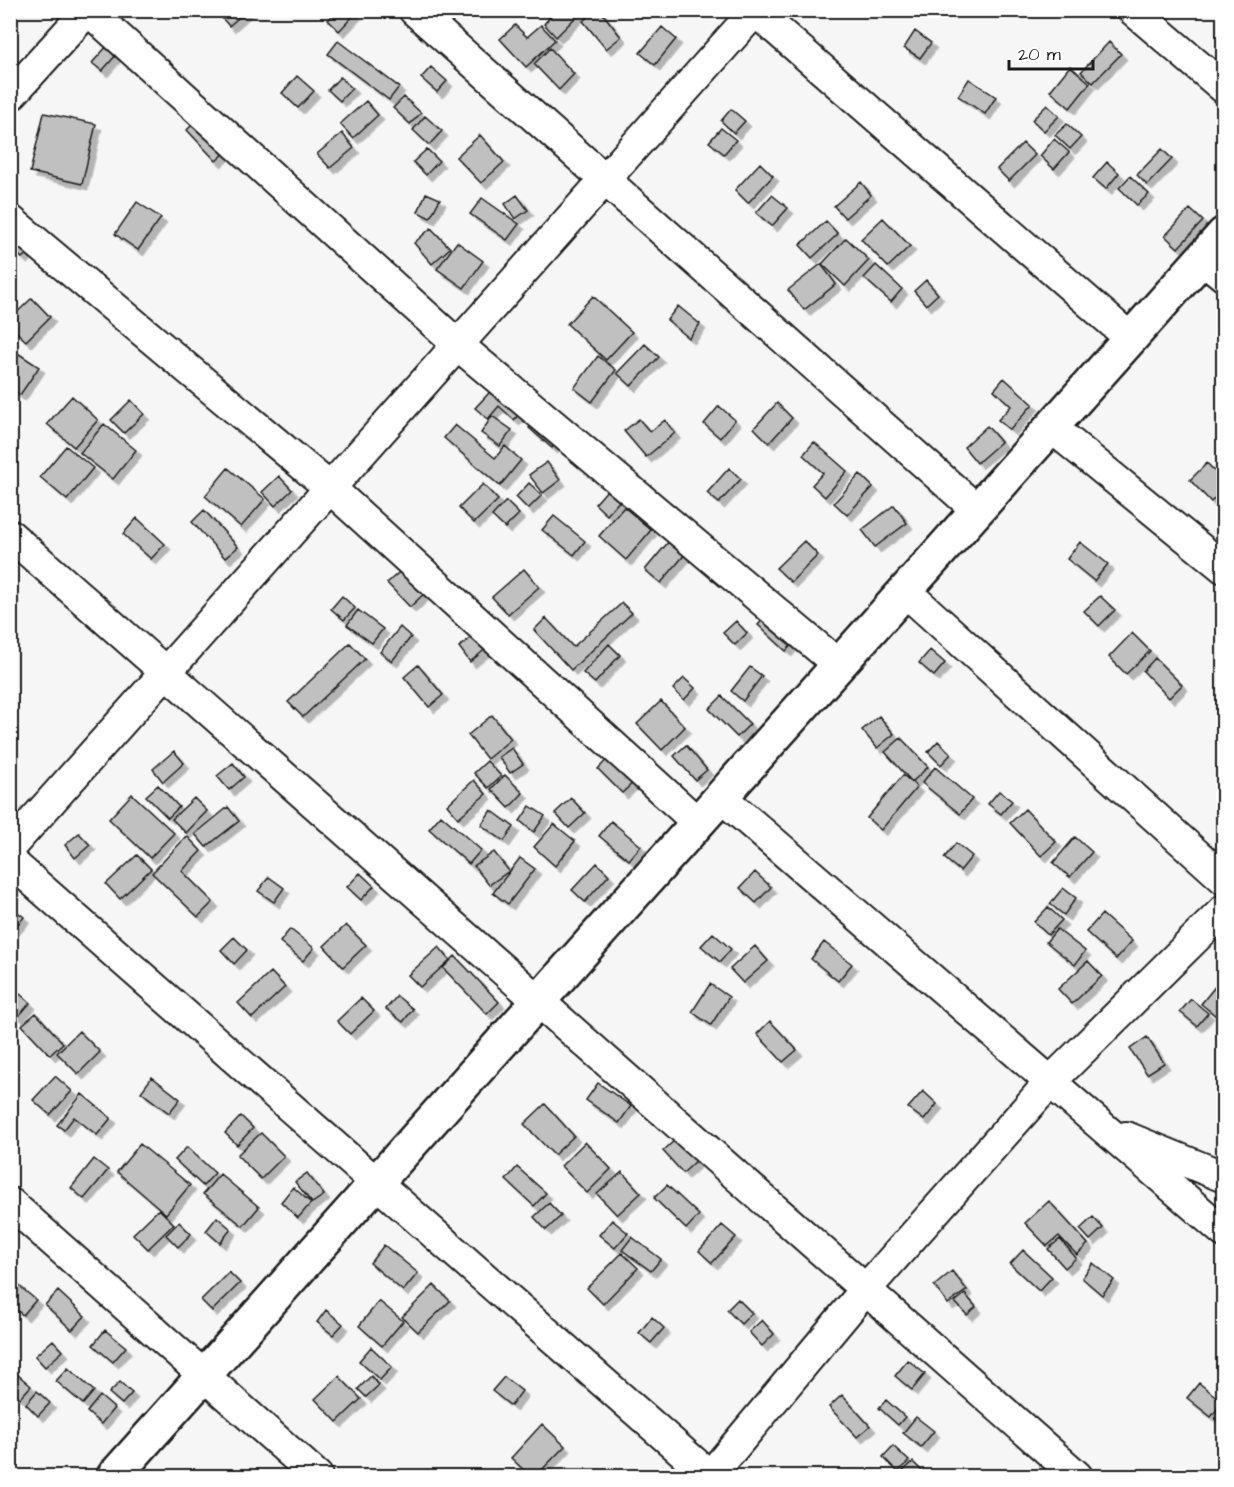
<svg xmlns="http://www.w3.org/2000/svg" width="1234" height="1487" font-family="'Architects Daughter',sans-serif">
<defs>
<filter id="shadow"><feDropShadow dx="5.5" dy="5.5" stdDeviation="0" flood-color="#0004"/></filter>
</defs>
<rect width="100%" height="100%" fill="#f6f6f6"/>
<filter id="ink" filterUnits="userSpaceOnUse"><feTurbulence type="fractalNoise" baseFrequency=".0167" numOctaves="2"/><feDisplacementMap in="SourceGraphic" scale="12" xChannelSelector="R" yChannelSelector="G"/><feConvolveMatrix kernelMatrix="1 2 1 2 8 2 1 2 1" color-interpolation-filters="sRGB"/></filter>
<g filter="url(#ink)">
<!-- building -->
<path fill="#c0c0c0" stroke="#1c1c1c" stroke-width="1.5" filter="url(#shadow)" d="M215 10H245L246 11 229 26Z
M338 10H352L355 14 339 31 328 20Z
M556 10H582V11L556 37 544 24Z
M596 10H600L621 37 606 49 583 21Z
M515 25 527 37 541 25 555 40 526 67 500 39Z
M662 27 676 39 655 65 640 53Z
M915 31 931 43 920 58 904 48Z
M338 41 399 87 389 100 328 54Z
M1109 42 1121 54 1093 83 1081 72Z
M108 45 117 54 102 71 92 63Z
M550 48 574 74 559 90 534 64Z
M1070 66 1090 83 1070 108 1050 91Z
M431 67 447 81 437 92 421 78Z
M297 76 314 91 298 108 282 93Z
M340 77 352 88 340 101 328 90Z
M969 79 996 97 985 114 958 96Z
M404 97 421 113 410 124 393 108Z
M366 101 378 115 353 138 340 124Z
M1047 105 1059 116 1044 131 1032 120Z
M731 109 745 121 734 133 721 121Z
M205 112 235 144 216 161 187 130Z
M44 113 96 124 82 184 30 172Z
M425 116 442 131 429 145 413 130Z
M1067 124 1081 137 1070 149 1055 135Z
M721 128 736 140 724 154 709 142Z
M342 133 354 148 330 168 317 154Z
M480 135 504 162 481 183 456 157Z
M1054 139 1069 152 1054 169 1040 156Z
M1023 143 1035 155 1009 181 997 169Z
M427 149 439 161 426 175 413 162Z
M1162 149 1172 159 1147 185 1137 175Z
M1107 162 1119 173 1106 189 1093 178Z
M760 163 773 176 748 203 735 190Z
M1130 176 1149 194 1137 205 1119 188Z
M861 182 871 195 845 218 834 206Z
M426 193 440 199 430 218 418 212Z
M517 195 528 210 515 219 505 204Z
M772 195 788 208 772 226 756 213Z
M482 198 519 224 507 240 470 214Z
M137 202 161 218 138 250 115 234Z
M1190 209 1203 221 1178 248 1165 236Z
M883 218 910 246 888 267 861 239Z
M10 221 35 246 22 258 10 247Z
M826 221 838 234 812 258 800 245Z
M431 228 450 248 432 264 414 243Z
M846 238 869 260 845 286 822 264Z
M457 242 483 261 464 288 437 269Z
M821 264 836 284 804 310 788 290Z
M876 265 902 289 891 302 864 278Z
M926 280 938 294 926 305 914 291Z
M593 296 632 332 606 360 567 324Z
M32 298 50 317 26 341 10 326V319Z
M678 306 700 324 689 338 667 320Z
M645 344 659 357 631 386 617 373Z
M13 350 39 367 20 395 10 389V354Z
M598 356 616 370 592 402 574 388Z
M1004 378 1033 404 1010 430 998 420 1011 406 994 390Z
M502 379 528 404 514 420 499 406 488 419 475 408Z
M72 396 98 420 74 447 47 424Z
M131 400 144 414 124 433 111 420Z
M777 403 792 418 769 443 754 428Z
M719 406 735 420 720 438 704 424Z
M541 414 564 434 552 448 529 428Z
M492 416 512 430 500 446 481 433Z
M639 419 650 432 665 420 675 433 646 457 624 431Z
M104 424 136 450 113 479 80 453Z
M455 425 495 458 505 446 521 460 500 486 444 438Z
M987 426 1001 442 977 463 964 447Z
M814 442 847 471 825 497 812 485 823 473 803 455Z
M66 446 93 468 67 500 40 477Z
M547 462 560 480 543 493 529 475Z
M1207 463 1224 481V489L1211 502 1190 480Z
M228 468 265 499 241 527 205 496Z
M729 468 741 479 719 503 707 493Z
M860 474 873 487 847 515 834 503Z
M279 476 292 490 275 506 262 492Z
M529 483 542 495 528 509 516 497Z
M483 484 498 500 474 523 459 508Z
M609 488 622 498 607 515 595 504Z
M506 501 519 514 505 528 492 516Z
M894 505 907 523 875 547 862 530Z
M624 507 651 530 626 560 599 536Z
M204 510 238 547 225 558 192 522Z
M554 516 585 541 574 555 542 530Z
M137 518 165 544 151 559 123 534Z
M675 534 691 547 661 583 645 570Z
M804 541 818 555 791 582 776 568Z
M1080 542 1108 564 1094 581 1067 559Z
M406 566 428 590 410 607 387 583Z
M524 569 539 587 508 614 492 597Z
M342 596 355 608 344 620 331 609Z
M1100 596 1115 610 1099 626 1084 611Z
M622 603 632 613 571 670 534 630 546 618 573 647Z
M358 610 383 629 372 643 347 625Z
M770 612 798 638 786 651 758 625Z
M736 621 747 633 735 645 723 633Z
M400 627 411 637 392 661 380 652Z
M477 633 488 647 470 662 459 647Z
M1132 633 1150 651 1126 674 1109 657Z
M350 643 365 659 303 717 288 702Z
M609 644 620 655 595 683 583 673Z
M930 650 945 663 934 676 919 663Z
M1155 658 1182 685 1169 698 1143 671Z
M418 665 443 695 429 707 404 677Z
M750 667 762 676 743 701 731 691Z
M684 678 695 688 684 700 673 689Z
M722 696 750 724 737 737 709 709Z
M661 701 685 727 662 750 637 724Z
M492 715 511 739 487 759 468 735Z
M879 716 894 734 877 748 862 730Z
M901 738 928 767 912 782 885 752Z
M938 741 951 754 941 765 928 752Z
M686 745 707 770 695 780 674 756Z
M512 748 523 764 510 773 499 757Z
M174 751 184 763 163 782 153 769Z
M613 753 638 778 622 793 598 769Z
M487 761 501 776 488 788 474 773Z
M233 763 244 777 229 790 217 776Z
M935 767 972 799 960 814 922 783Z
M505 775 523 793 509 808 491 789Z
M903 775 917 787 881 830 867 818Z
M474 780 486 794 458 818 447 805Z
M158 785 179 807 168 818 146 796Z
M999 791 1012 801 1001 814 988 804Z
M132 794 174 833 150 858 109 819Z
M194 798 207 811 186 833 172 819Z
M571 798 585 813 569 828 555 813Z
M530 806 545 816 534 832 520 821Z
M228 807 239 821 206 847 195 834Z
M1025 809 1056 842 1041 856 1010 823Z
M491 810 514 827 504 841 481 825Z
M441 815 481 850 469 864 429 829Z
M611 821 641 846 629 860 599 836Z
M554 824 575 841 555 866 534 847Z
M79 833 90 845 75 858 65 845Z
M187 836 201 851 182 871 213 902 198 917 152 873Z
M1075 837 1092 852 1070 877 1053 863Z
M956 843 972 856 960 871 944 858Z
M494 852 509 871 489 885 474 866Z
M137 855 151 869 120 899 106 884Z
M520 858 535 869 508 904 493 893Z
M597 863 609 875 585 902 572 890Z
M755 872 771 887 756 903 740 888Z
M360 873 374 886 361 900 347 887Z
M269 877 284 888 274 902 258 891Z
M1063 888 1076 898 1064 915 1050 904Z
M10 906 24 917 12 931 10 930Z
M1048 907 1062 920 1048 935 1034 922Z
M1102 914 1132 941 1116 959 1086 932Z
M346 925 366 945 343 967 324 946Z
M290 929 314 948 303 961 280 942Z
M1057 929 1085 951 1075 965 1046 942Z
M713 933 731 949 720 962 701 946Z
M234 937 247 950 234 964 221 950Z
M824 942 852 964 838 981 811 959Z
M755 946 768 961 743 983 730 969Z
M439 947 450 960 420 987 408 975Z
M455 956 499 1002 487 1014 443 968Z
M1088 961 1102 976 1072 1004 1058 989Z
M271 972 285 987 252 1018 238 1003Z
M1222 978 1224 979V1022L1201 1004Z
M710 984 729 997 711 1025 692 1012Z
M10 985 30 1003 18 1017 10 1010Z
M397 996 413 1009 403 1022 386 1009Z
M361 998 374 1011 350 1034 337 1021Z
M1191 999 1208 1013 1197 1026 1180 1012Z
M36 1013 63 1043 50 1055 22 1025Z
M770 1021 797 1050 783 1062 757 1034Z
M79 1031 100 1052 78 1074 57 1053Z
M1147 1037 1164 1063 1147 1074 1130 1049Z
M55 1076 72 1091 50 1115 33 1100Z
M152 1077 180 1099 169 1113 141 1092Z
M598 1083 631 1106 619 1123 586 1100Z
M923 1091 937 1104 924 1120 908 1108Z
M82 1094 111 1118 97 1135 74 1117 64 1130 57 1125Z
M545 1104 574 1136 554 1155 524 1124Z
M241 1116 253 1128 237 1145 225 1133Z
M261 1133 284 1156 261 1179 237 1155Z
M676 1139 696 1161 683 1173 663 1151Z
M585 1142 611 1169 587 1193 561 1166Z
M140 1144 190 1185 166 1214 117 1172Z
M187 1147 215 1173 203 1186 175 1160Z
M94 1159 108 1170 84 1199 71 1188Z
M517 1167 546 1193 534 1206 506 1180Z
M622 1172 641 1193 617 1215 597 1194Z
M307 1173 324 1195 312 1203 295 1182Z
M220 1174 259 1207 243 1226 203 1194Z
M667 1185 699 1215 686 1229 654 1198Z
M293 1187 311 1203 298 1218 281 1202Z
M1049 1201 1088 1244 1077 1255 1059 1236 1047 1246 1025 1223Z
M549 1203 561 1216 546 1230 534 1217Z
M159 1209 174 1224 148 1249 133 1234Z
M217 1217 231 1229 220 1243 206 1231Z
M1093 1217 1103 1228 1090 1240 1080 1229Z
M612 1220 628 1233 615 1248 599 1235Z
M179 1222 191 1234 178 1247 166 1235Z
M722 1225 736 1237 712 1263 699 1251Z
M632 1237 661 1259 651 1271 622 1250Z
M1060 1239 1076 1258 1065 1268 1048 1249Z
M384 1245 418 1273 403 1291 370 1263Z
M1023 1250 1052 1277 1039 1291 1010 1264Z
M622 1253 638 1268 603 1304 587 1288Z
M1093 1263 1114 1280 1102 1295 1082 1278Z
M952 1271 967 1290 948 1304 934 1286Z
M229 1272 240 1283 212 1311 201 1300Z
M10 1278 36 1300 23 1315 10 1305Z
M434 1285 450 1301 418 1332 402 1317Z
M58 1291 85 1316 72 1330 45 1305Z
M965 1294 976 1307 967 1315 955 1302Z
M738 1299 752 1313 741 1324 727 1310Z
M379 1301 403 1321 382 1346 359 1326Z
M326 1310 343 1324 333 1335 317 1322Z
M652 1317 664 1328 651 1343 639 1333Z
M762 1320 774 1334 762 1346 749 1332Z
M105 1330 126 1347 113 1362 93 1345Z
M53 1340 63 1351 45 1367 35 1356Z
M371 1347 392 1367 380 1380 359 1361Z
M908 1360 925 1374 912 1390 895 1376Z
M10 1368 31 1386 20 1398 10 1390Z
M68 1368 94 1391 83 1404 56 1381Z
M339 1376 361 1399 337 1422 315 1399Z
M371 1376 379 1385 366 1397 358 1389Z
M504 1377 522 1391 511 1406 492 1391Z
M120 1382 132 1393 122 1404 109 1393Z
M1199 1383 1223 1402 1211 1417 1187 1398Z
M37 1391 50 1403 38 1416 26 1404Z
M842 1395 870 1426 857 1437 829 1407Z
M100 1396 114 1408 101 1424 87 1412Z
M886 1400 905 1417 898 1425 879 1408Z
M916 1417 934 1431 921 1447 903 1433Z
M542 1424 565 1446 536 1476H530L511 1458Z
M893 1446 909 1461 898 1472 883 1457Z
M913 1462 927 1476H903L900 1474Z"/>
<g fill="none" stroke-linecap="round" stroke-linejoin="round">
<!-- street casing -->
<g stroke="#1c1c1c" stroke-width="34">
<path id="street" d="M88 10 458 345 839 665
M414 10 977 510
M754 10 1130 338
M1133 10 1224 88
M10 96 88 10
M10 220 330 488 698 823
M1202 258 1224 276
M1051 427 1224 568
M10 535 1077 1476
M905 591 1224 879
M721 797 1224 1232
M10 847 756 10
M10 861 710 1476
M1126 1137 1224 1177
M10 1203 317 1476
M710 1476 866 1289 1051 1081 1224 910"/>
</g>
<!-- secondary casing -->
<g stroke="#1c1c1c" stroke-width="38">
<path id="secondary" d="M114 1476 1224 234"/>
</g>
<!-- street -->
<use href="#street" stroke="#fff" stroke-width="30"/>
<!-- secondary -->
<use href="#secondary" stroke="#fff" stroke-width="33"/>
</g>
</g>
<!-- margin -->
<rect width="1234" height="1487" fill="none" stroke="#fff" stroke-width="36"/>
<rect x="18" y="18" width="1198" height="1451" fill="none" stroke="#1c1c1c" stroke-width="2" filter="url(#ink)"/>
<!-- scale -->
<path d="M1009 60v9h84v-9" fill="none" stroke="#1c1c1c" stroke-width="3"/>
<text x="1018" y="60" font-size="18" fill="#1c1c1c" stroke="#ffffff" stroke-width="4.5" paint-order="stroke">20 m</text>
</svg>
